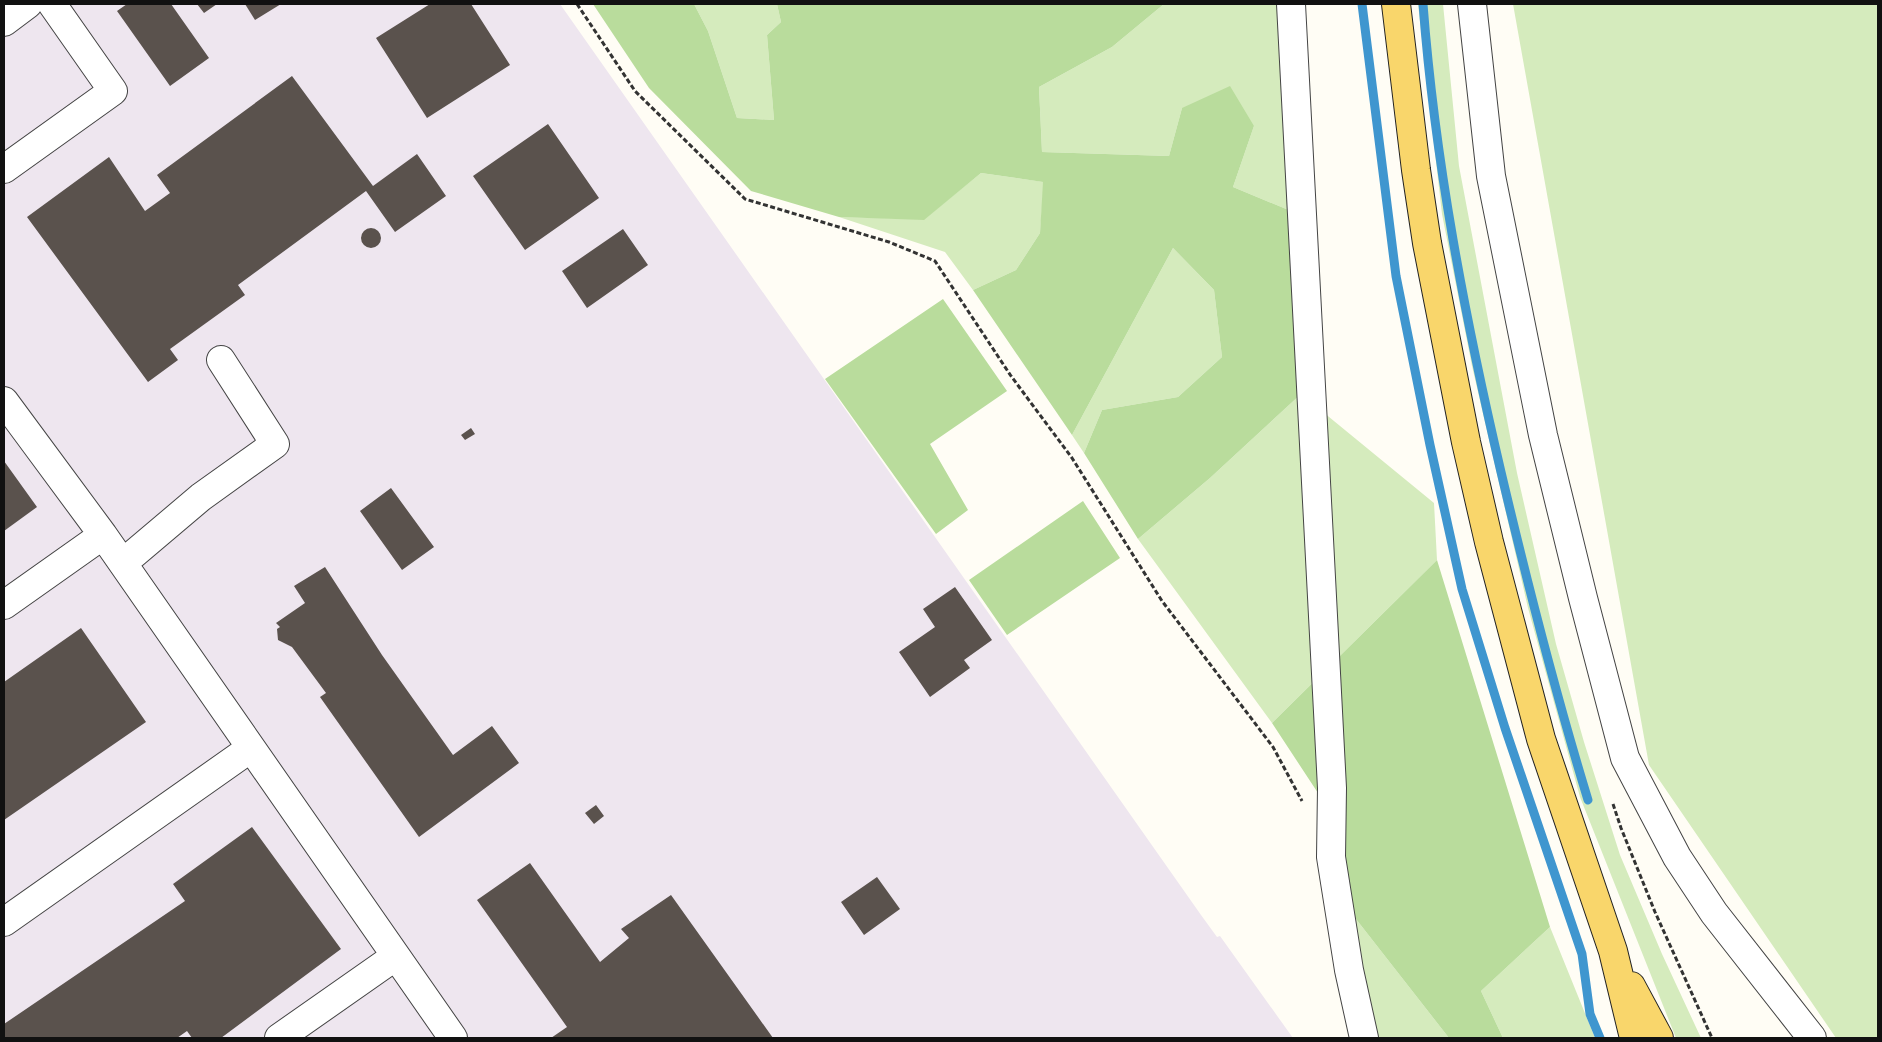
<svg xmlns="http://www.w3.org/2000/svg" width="1882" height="1042" font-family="Spectral,serif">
<rect width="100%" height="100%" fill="#fffdf5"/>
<!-- industrial -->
<path fill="#eee6ef" d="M4 4H560L1201 915 1217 937 1220 936 1293 1038H4Z"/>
<!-- green -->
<path fill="#d5ebbd" d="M694 4H777L781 22 767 35 774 120 737 118 708 31Z
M1164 4H1281L1291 211 1233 187 1254 126 1182 108 1169 156 1042 152 1039 87 1112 47Z
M1418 4H1443L1459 166 1517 473 1556 644 1584 742 1620 855 1662 954 1701 1038H1676L1580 797 1528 608 1472 366 1442 214Z
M1513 4H1878V1038H1836L1649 765Z
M981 173 1044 182 1040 233 1016 270 973 290 945 252 839 217 924 219Z
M1173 248 1214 290 1222 357 1178 397 1102 410 1084 453 1072 435Z
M1301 394 1434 503 1437 560 1272 723 1138 539 1210 478Z
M1338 896 1449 1038H1362Z
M1550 927 1595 1038H1503L1481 991Z"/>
<!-- forest -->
<path fill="#b9dc9c" d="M593 4H694L708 31 737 118 774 120 767 35 781 22 777 4H1164L1112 47 1039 87 1042 152 1169 156 1182 108 1230 86 1254 126 1233 187 1291 211 1301 394 1210 478 1138 539 1084 453 1102 410 1178 397 1222 357 1214 290 1173 248 1072 435 973 290 1016 270 1040 233 1043 182 981 173 924 220 839 217 751 191 649 88Z
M943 299 1007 391 930 444 968 510 936 534 825 379Z
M1083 501 1120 558 1007 635 969 580Z
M1437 560 1550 927 1481 991 1503 1038H1449L1338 896 1339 825 1272 723Z"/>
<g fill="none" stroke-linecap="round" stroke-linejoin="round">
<!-- stream -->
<path stroke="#3f96cf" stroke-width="9" d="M1362 4 1396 276 1430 445 1462 589 1505 728 1582 954 1590 1014 1600 1038
M1423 4C1435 162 1465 318 1501 472 1527 582 1555 692 1588 800"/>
</g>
<!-- building -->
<path fill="#5a524d" d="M127 4H171L209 58 170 86 117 11Z
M197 4H217L204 13Z
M245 4H281L255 20Z
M430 4H471L510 65 427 118 376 38Z
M292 76 373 186 417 154 446 196 395 232 366 191 238 285 245 295 170 349 178 360 148 382 27 217 109 157 145 211 170 193 157 175Z
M548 124 599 198 525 250 473 176Z
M361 238a10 10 0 1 1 20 0a10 10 0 1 1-20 0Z
M623 229 648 265 587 308 562 271Z
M471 428 475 434 465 440 461 435Z
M4 461 37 507 4 531Z
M391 488 434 547 402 570 360 511Z
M325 567 382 655 453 755 492 726 519 763 419 837 320 697 326 693 292 647 278 640 277 629 280 627 276 623 305 603 294 586Z
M955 587 992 640 964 660 970 668 930 697 899 652 935 627 923 609Z
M81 628 146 722 4 820V682Z
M596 805 604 816 594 824 585 813Z
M252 827 341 949 221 1038H192L187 1031 177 1038H4V1024L185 901 173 884Z
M530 863 600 962 629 938 621 929 671 895 773 1038H551L567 1027 477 900Z
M877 877 900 909 864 935 841 902Z"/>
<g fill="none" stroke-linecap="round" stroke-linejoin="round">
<!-- minor casing -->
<g stroke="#444" stroke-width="30">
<path id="minor" d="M1291 4 1332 788 1331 857 1349 970 1364 1038
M1472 4 1491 176 1543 435 1583 598 1625 758 1677 857 1714 913 1812 1038
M4 22 28 4
M4 169 113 91 52 4
M4 401 103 535
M123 563 201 497 275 444 221 360
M4 605 103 535 453 1038
M4 922 251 748
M279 1038 396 956"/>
</g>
<!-- major casing -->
<g stroke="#222" stroke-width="30">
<path id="major" d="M1396 4 1416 170 1427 243 1466 442 1489 542 1541 739 1613 951 1634 1038
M1631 986 1659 1038"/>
</g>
<!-- path -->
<path stroke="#333" stroke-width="3" stroke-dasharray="5 2.5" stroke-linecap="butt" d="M577 4 635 91 745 199 889 242 935 261 1011 376 1072 458 1162 601 1273 747 1302 801
M1613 804 1621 828 1655 912 1712 1038"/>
<!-- minor -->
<use href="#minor" stroke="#fff" stroke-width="28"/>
<!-- major -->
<use href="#major" stroke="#f9d66b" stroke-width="28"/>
</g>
<!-- border -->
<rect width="1882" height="1042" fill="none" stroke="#111111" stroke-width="10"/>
</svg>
